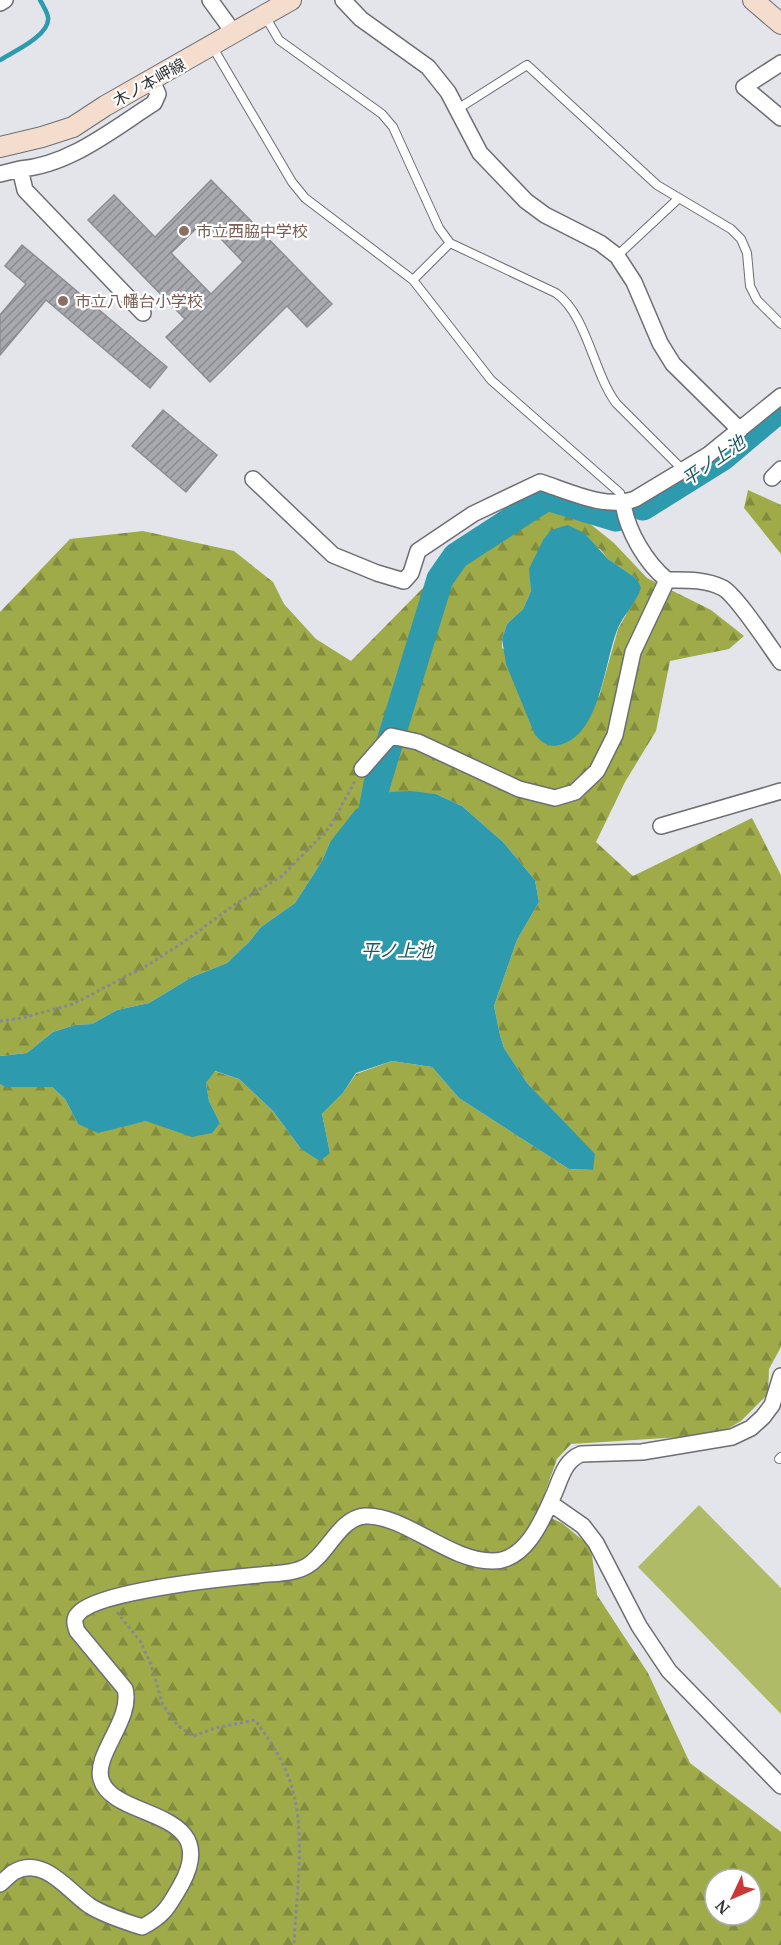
<svg xmlns="http://www.w3.org/2000/svg" width="781" height="1945" font-family="'PT Serif','Noto Sans JP',serif">
<defs>
<pattern id="forest-firs" width="22" height="20" patternUnits="userSpaceOnUse" patternTransform="scale(1.5)"><rect width="22" height="20" fill="#9fab49"/><path d="M5 1l3.5 6h-7zM16 11l3.5 6h-7z" fill="#828c3e"/></pattern>
<pattern id="building-hatch" width="6" height="6" patternUnits="userSpaceOnUse" patternTransform="scale(1.5)"><rect width="6" height="6" fill="#a8a9af"/><path d="M-1 1l2-2M0 6l6-6M5 7l2-2" fill="none" stroke="#898a8f"/></pattern>
</defs>
<rect width="100%" height="100%" fill="#e4e5eb"/>
<!-- forest -->
<path fill="url(#forest-firs)" fill-rule="evenodd" d="M748 490 781 505V554L744 508Z
M558 498 614 543 647 578 711 610 744 636 729 649 670 661 656 731 625 782 596 842 633 876 752 818 781 875V1347L769 1369 768 1394 741 1421 724 1431 682 1437 571 1444 557 1459 538 1512 562 1523 591 1547 597 1595 648 1673 690 1763 781 1832V1945H0V1084L6 1087H52L65 1099 78 1124 126 1125 146 1121 220 1123 209 1101 206 1083 214 1071 239 1079 273 1111 301 1149 330 1153 322 1114 343 1093 356 1074 392 1061 432 1067 459 1098 569 1169 592 1170 594 1154 527 1083 504 1048 500 1035 494 1006 517 940 539 902 535 880 503 842 462 806 436 794 390 792 374 801 330 842 322 861 295 903 261 927 249 942 227 963 192 977 149 1003 117 1010 92 1024 75 1025 53 1032 27 1053 0 1056V612L70 539 143 531 234 551 273 582 284 604 316 639 351 661 485 525ZM551 530 600 549 608 559 637 579 626 615 618 629 599 697 502 648V639L507 624 523 609 531 591 530 569 543 541ZM715 1879H751V1915H715Z"/>
<!-- park -->
<path fill="#afbb66" d="M699 1505 781 1588V1714L638 1567Z"/>
<!-- water -->
<path fill="#2d9aae" d="M568 525 584 533 608 559 637 579 641 588C636 603 624 614 618 628 604 661 601 736 559 745 547 747 543 743 535 735L506 664 502 639 507 624 523 609 531 591 529 569 543 540 551 530Z
M410 791 436 794 462 806 503 842 535 880 539 902 517 940 494 1006 500 1035 504 1048 527 1083 595 1154 593 1170 569 1169 459 1098 432 1067 392 1061 356 1073 343 1093 322 1114 330 1153 320 1161 301 1149 273 1111 239 1079 215 1071 206 1083 209 1101 220 1123 212 1133 192 1137 146 1121 98 1133 78 1124 65 1099 52 1087H5L0 1084V1056L27 1053 53 1032 75 1025 92 1024 117 1010 149 1003 192 977 227 963 249 942 261 927 295 903 322 861 330 842 356 809 390 792Z"/>
<g fill="none" stroke-linecap="round" stroke-linejoin="round">
<!-- stream -->
<path stroke="#2d9aae" stroke-width="4.5" d="M0 60C13 52 51 35 48 17 47 12 43 5 40 0"/>
<!-- river -->
<path stroke="#2d9aae" stroke-width="27" d="M643 507 723 457 781 408
M367 836 377 784 440 579 456 556 547 497 616 518"/>
</g>
<!-- building -->
<path fill="url(#building-hatch)" stroke="#8c8d92" stroke-width="1.5" fill-rule="evenodd" d="M211 180 332 304 307 327 287 306 210 382 166 337 185 319 88 220 114 195 155 237ZM204 221 243 262 211 294 171 253Z
M22 245 167 367 150 388 46 300 0 355V315L26 284 5 266Z
M163 410 217 455 186 492 132 446Z"/>
<g fill="none" stroke-linecap="round" stroke-linejoin="round">
<!-- service casing -->
<g stroke="#6d6e73" stroke-width="10">
<path id="service" d="M265 16 279 40 382 114 393 127 439 228 450 243 413 280
M212 46 292 182 305 198 413 280 491 380 620 493 623 503
M456 110 527 65 657 185 731 229 741 239 747 253 750 286 757 300 781 324
M450 243 556 293C587 315 593 372 616 403L682 469
M617 256 679 198
M779 1459 781 1457"/>
</g>
<!-- minor casing -->
<g stroke="#6d6e73" stroke-width="18">
<path id="minor" d="M210 0 234 33
M343 0 361 19 428 67 448 92 480 153 526 201 545 215 600 243 617 256 634 282 660 343 673 364 740 430
M0 3 5 0
M781 63 744 87 781 118
M0 174 20 169
M143 313 25 190 20 169C70 165 113 129 154 103L158 94 152 81
M772 478 781 469
M253 479 333 555 377 573 404 581 411 573 418 551 473 514 540 482C568 491 606 510 635 499L708 455 781 396
M623 503C627 531 646 563 667 580 686 580 705 579 723 588 737 596 770 647 781 662
M362 769 391 736 418 742 519 789 555 798 575 792 597 771 615 735 633 652 667 580
M661 826 781 791
M550 1503 583 1526 596 1543 639 1626 669 1671 781 1786
M0 1884C4 1881 9 1875 14 1872 44 1855 69 1892 90 1906 106 1916 124 1921 142 1927 164 1916 169 1906 181 1885 224 1807 112 1821 101 1779 94 1754 133 1719 125 1689L77 1631C75 1625 73 1619 78 1614 95 1591 227 1578 259 1575 275 1573 293 1574 307 1566 328 1554 339 1518 365 1516 404 1514 450 1562 493 1561 526 1561 543 1519 554 1494 561 1478 564 1461 581 1454L642 1452 732 1437 751 1428 763 1417 772 1405 781 1376"/>
</g>
<!-- secondary casing -->
<g stroke="#6d6e73" stroke-width="22">
<path id="secondary" d="M753 0 781 24
M0 147 42 137 73 127 105 106 291 0"/>
</g>
<!-- path -->
<path stroke="#88898d" stroke-width="3" stroke-dasharray="3 3" stroke-linecap="butt" d="M0 1021 22 1018 73 1004 148 965 185 941 234 905 282 876 330 827 355 781
M117 1612 140 1641 151 1664 162 1703 177 1725 193 1736 215 1728 255 1720C268 1738 280 1755 288 1776 308 1825 296 1893 294 1945"/>
<!-- service -->
<use href="#service" stroke="#fff" stroke-width="8"/>
<!-- minor -->
<use href="#minor" stroke="#fff" stroke-width="15"/>
<!-- secondary -->
<use href="#secondary" stroke="#f4ddcd" stroke-width="20"/>
</g>
<!-- markers -->
<g fill="#8d6e63" stroke="#fff" stroke-width="2">
<circle cx="184" cy="231" r="6"/>
<circle cx="63" cy="301" r="6"/>
</g>
<g text-anchor="middle" dominant-baseline="central" stroke-width="4.5" stroke-linejoin="round" paint-order="stroke">
<!-- street labels -->
<g font-size="16" fill="#333436" stroke="#fff">
<text transform="translate(149 82) rotate(-29)">木ノ本岬線</text>
</g>
<!-- education labels -->
<g font-size="16" fill="#785e54" stroke="#fff" text-anchor="start">
<text x="196" y="231">市立西脇中学校</text>
<text x="75" y="301">市立八幡台小学校</text>
</g>
<!-- water labels -->
<g font-size="18" font-style="italic" fill="#1f5863" stroke="#fff">
<text transform="translate(713 460) rotate(-35)">平ノ上池</text>
<text x="397" y="950">平ノ上池</text>
</g>
</g>
<!-- north arrow -->
<g transform="translate(733 1897) rotate(226)"><circle r="28" fill="#ffffff" stroke="#adaeaf" stroke-width="1.5"/>
<path d="M0-4.5L10 22L0 15L-10 22Z" fill="#c83937"/>
<text y="-9" font-size="16" font-weight="bold" text-anchor="middle" fill="#333436">N</text>
</g>
</svg>
